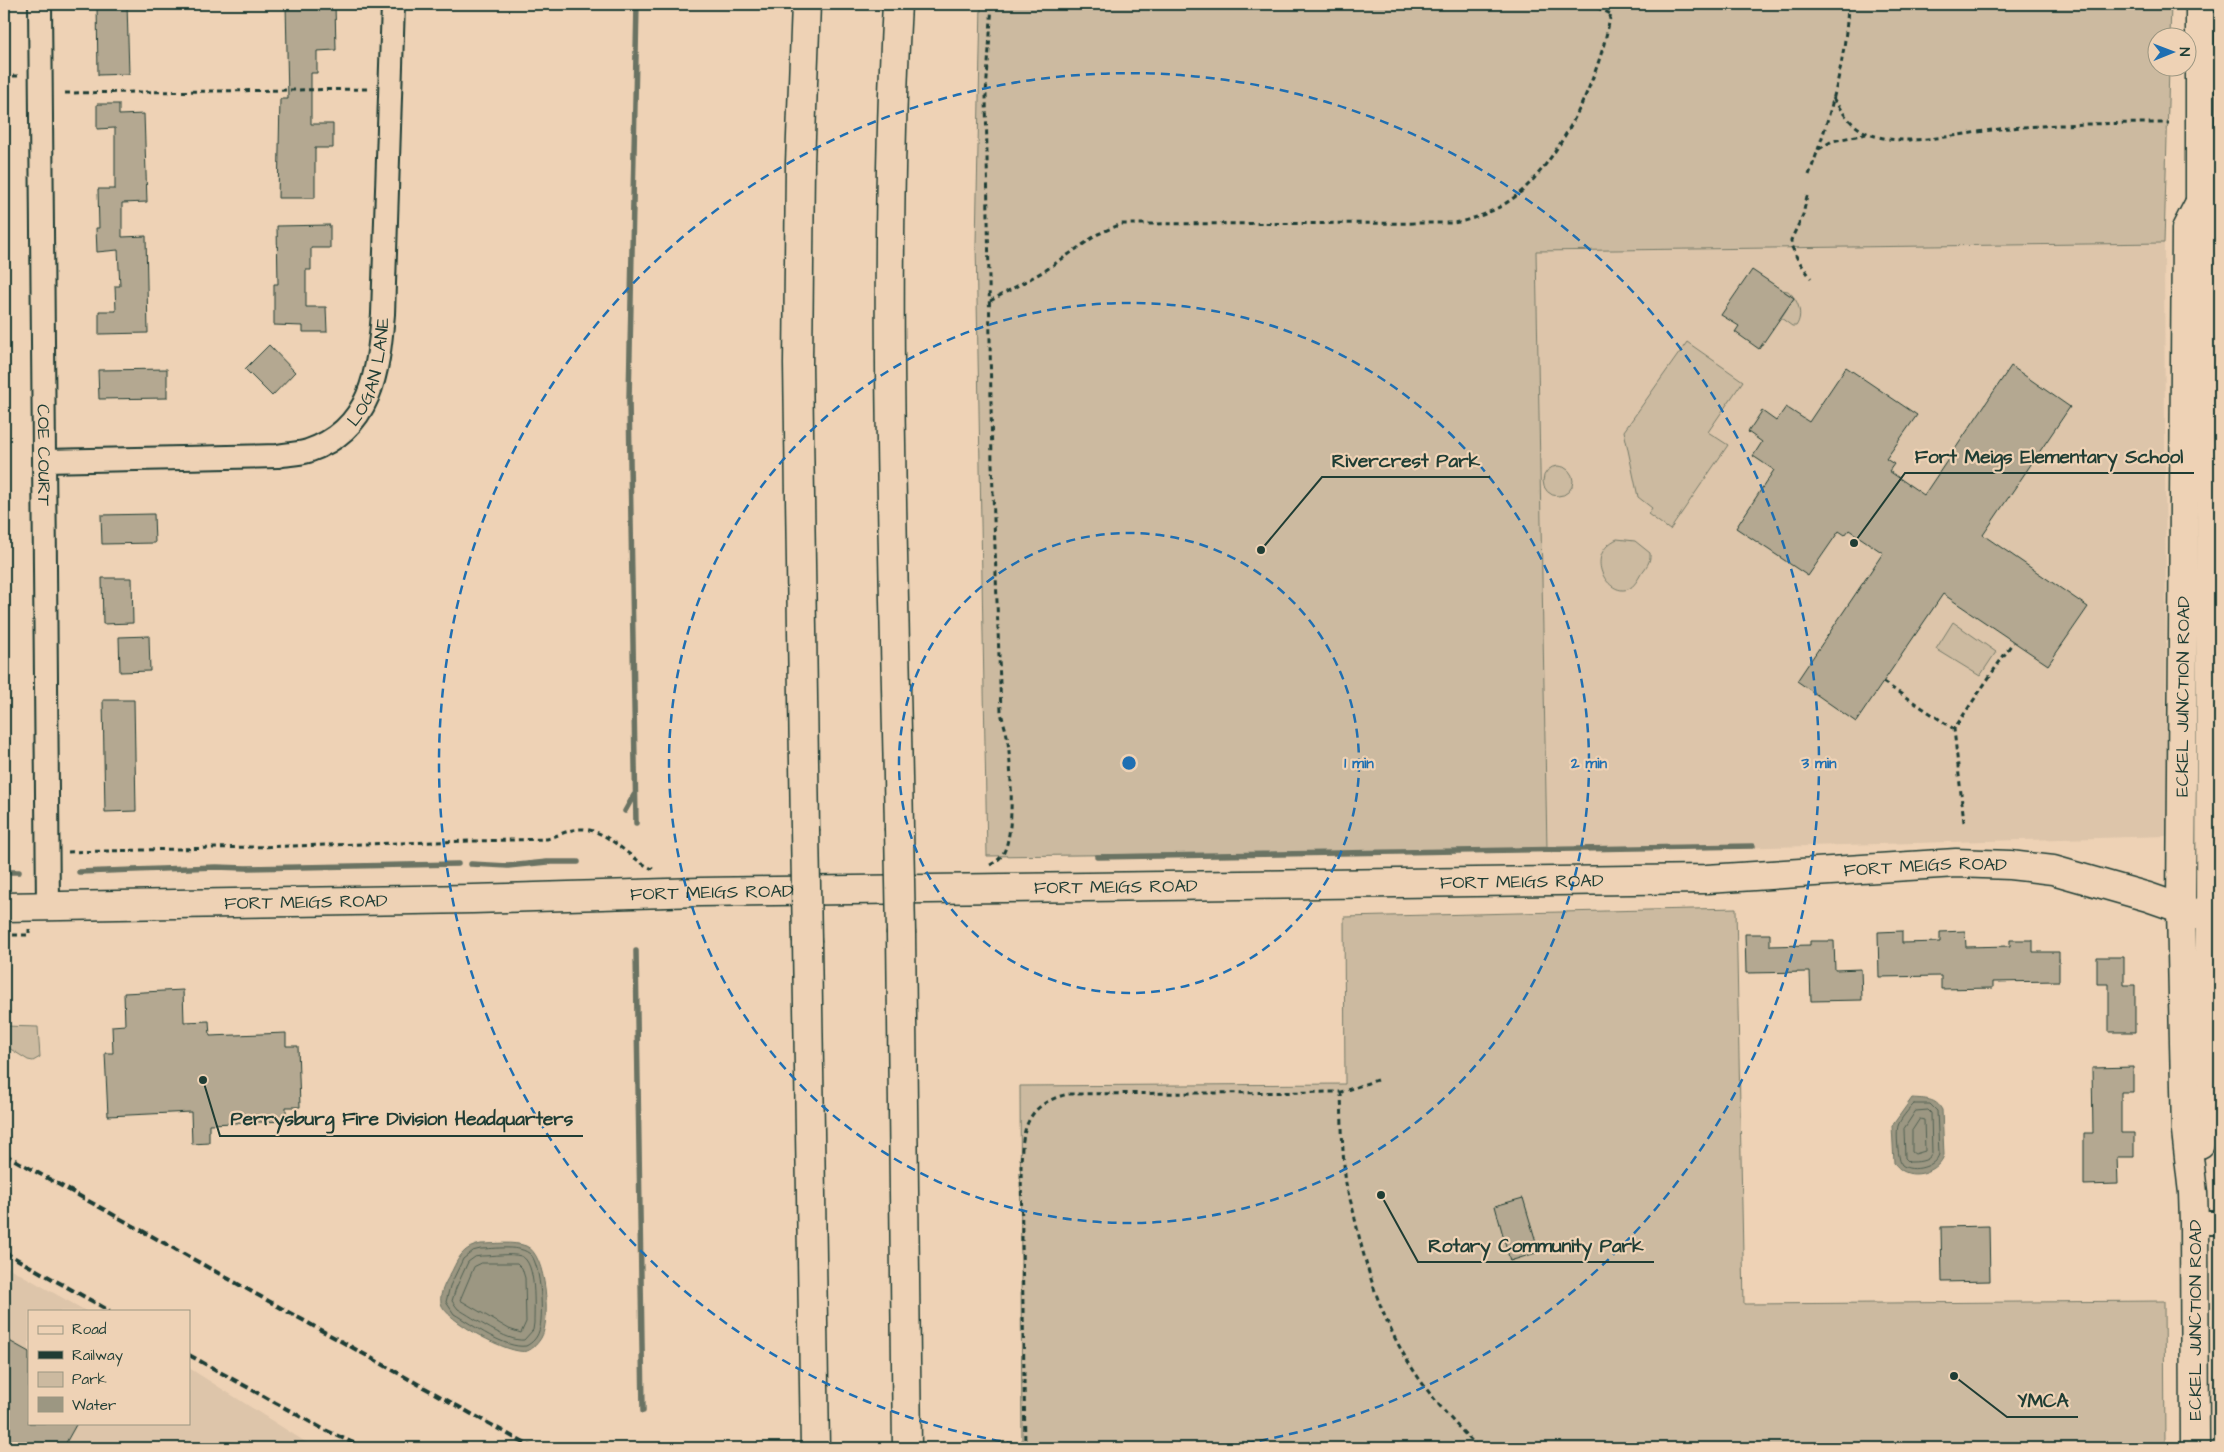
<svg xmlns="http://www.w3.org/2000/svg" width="2224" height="1452" font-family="'Architects Daughter',sans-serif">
<rect width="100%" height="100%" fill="#eed2b5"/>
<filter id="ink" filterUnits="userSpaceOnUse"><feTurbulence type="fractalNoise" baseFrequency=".02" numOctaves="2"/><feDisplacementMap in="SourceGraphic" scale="10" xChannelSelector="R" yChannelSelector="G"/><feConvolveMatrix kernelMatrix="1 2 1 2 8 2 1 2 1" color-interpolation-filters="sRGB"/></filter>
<g filter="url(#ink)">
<!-- built -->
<path fill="#ddc5aa" d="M2164 243 2167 836 1735 848 1547 850 1536 251Z
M4 1265 86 1311H29V1423H189V1368L315 1448H4Z"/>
<!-- green -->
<path fill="#ccbaa0" stroke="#767c6a" d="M981 4H2171L2170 37 2156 38V68H2169L2164 243 1536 251 1547 850 987 856 976 243Z
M1782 290 1788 291C1798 299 1804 315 1796 326H1792L1781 318 1794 298Z
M1687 342 1743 381 1708 432 1728 445 1670 530 1648 514 1652 508 1638 497 1624 431Z
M1543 481a15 15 0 1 1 30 0a15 15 0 1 1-30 0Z
M1617 539 1635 541 1650 553C1651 562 1646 567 1641 574 1638 579 1634 587 1628 589 1609 597 1582 556 1617 539Z
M1953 622 1996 652 1980 676 1936 649Z
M1736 908 1744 1304 2164 1301 2165 1448H1022L1020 1086 1345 1084 1344 917Z
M4 1026 38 1027 40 1057 33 1061 28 1060 4 1045Z"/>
<!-- water -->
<path fill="#9c9782" stroke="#6a7363" d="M1912 1098C1925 1099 1936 1098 1942 1110L1944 1155C1940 1170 1917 1179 1903 1171 1899 1169 1897 1166 1894 1163L1892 1126Z
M481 1244C495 1244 513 1241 526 1246 547 1254 551 1322 541 1338 538 1343 533 1349 527 1351 511 1356 444 1320 441 1303 439 1292 447 1280 452 1271 459 1256 464 1247 481 1244Z"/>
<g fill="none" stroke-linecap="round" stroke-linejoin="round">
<!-- shore -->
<path stroke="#516153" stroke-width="1" d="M1914 1104H1930L1937 1111 1939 1154C1936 1167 1912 1173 1902 1165 1898 1161 1896 1132 1898 1126 1900 1119 1909 1109 1914 1104Z
M1916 1111 1928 1110 1931 1113 1932 1154C1928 1162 1917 1162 1909 1162L1905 1158 1904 1129Z
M1920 1119 1924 1120 1925 1151 1915 1154 1912 1152V1131Z
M481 1249C494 1249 521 1244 531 1255 541 1266 544 1318 539 1331 537 1338 532 1343 526 1346 505 1349 473 1325 454 1314L446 1302 450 1286 463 1259 473 1251Z
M482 1256C494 1256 510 1253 521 1256 537 1262 534 1308 534 1323L533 1330 524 1340C507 1342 474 1318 458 1309L452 1301 456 1288 468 1262 475 1257Z
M482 1263H517L522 1268 525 1278 526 1322 521 1333 509 1329 460 1300 474 1267Z"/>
<!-- stream -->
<path stroke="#6a7363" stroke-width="5.5" d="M625 811 634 795
M636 823 629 400 637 4
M1097 857 1753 846
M471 864 508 866 547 862H578
M4 872H19
M79 872 216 867 246 868 458 864
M636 951 643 1411"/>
</g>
<!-- building -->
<path fill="#b4a891" stroke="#1f3d34" d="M97 4H127L129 74 98 75Z
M286 4H335L336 50 317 51V73H311V124H333V148H315V198H278L280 99H288Z
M97 104H119V115L144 114 147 202 122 203V237L146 236 148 333 99 334V311H116L115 286H120L118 250 97 252 96 228H99L98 189H115V128L97 129Z
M330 225V248H311V270H306V307H326L327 332H303V326L274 325V284H278L277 226Z
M1752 270 1794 298 1759 349 1735 332 1739 326 1721 315Z
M269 345 295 372 272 396 245 369Z
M2011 366 2070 407 1983 535 2088 607 2048 665 1943 594 1856 722 1797 681 1883 553 1849 530 1845 535 1839 531 1808 576 1736 528 1774 470 1753 456 1762 442 1748 432 1762 411 1776 421 1786 407 1809 422 1846 367 1917 415 1886 459 1894 464 1889 471 1924 495Z
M167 369V398L99 399 98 370Z
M154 514 155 543 102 544 101 515Z
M102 578H132L133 623 103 624Z
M149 636 150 671 120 672 119 637Z
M103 700H134L136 811 105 812Z
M1902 931V943L1940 942V932L1965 931 1966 947 2010 946V940H2033V952H2059V981L1993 982V988L1941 989V976L1879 977 1878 932Z
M1745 934H1770V946L1810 945V941H1834L1835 970 1861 969 1862 1000 1811 1001 1810 972 1746 973Z
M2097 957H2124V985H2135V1032H2109V984H2097Z
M183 990 184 1022 209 1021 210 1036 286 1033V1046H298L300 1107H286V1121L209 1124V1143L192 1144 191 1112 108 1116 105 1053H113L112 1026 125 1025 124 993Z
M2133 1067V1092H2121V1133H2134V1157H2117L2118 1184 2084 1185V1133H2093L2092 1068Z
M1523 1198 1539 1252 1510 1261 1495 1206Z
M1989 1226 1990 1281 1942 1282 1941 1227Z
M4 1338 29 1352V1423H77L63 1448H4Z"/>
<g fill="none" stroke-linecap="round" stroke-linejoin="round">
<!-- street casing -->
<g stroke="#1f3d34" stroke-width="26">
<g id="street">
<path id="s1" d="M40 4 48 906"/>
<path id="s2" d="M45 461 278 456C287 454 298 454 308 451 372 429 378 372 383 314L393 4"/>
<path d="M2194 1223H2220"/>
</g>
</g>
<!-- secondary casing -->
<g stroke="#1f3d34" stroke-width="31">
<g id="secondary">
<path d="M2200 4V202L2212 227 2210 918 2209 1041 2204 1112 2200 1144"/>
<path id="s3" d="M4 907 473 899 700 892 1707 879 1956 863 2010 865 2053 870 2148 897 2220 922"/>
<path id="s4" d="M2195 1448 2194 1223 2193 1193 2186 1131 2181 908 2186 229 2200 202"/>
</g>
</g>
<!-- highway casing -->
<g stroke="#1f3d34" stroke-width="31">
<path id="highway" d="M897 4C882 278 894 553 899 828
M805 829 798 364 800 163 806 4
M901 934 907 1448
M807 942 815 1448"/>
</g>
<!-- path -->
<path stroke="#1f3d34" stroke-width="3" stroke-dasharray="5 4" stroke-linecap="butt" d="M1589 4 1611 14
M4 76H21
M65 93 369 89
M1833 98C1842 112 1851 126 1867 133 1903 150 1970 131 2009 128 2063 124 2116 123 2169 123
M1819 149 1832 141 1866 134
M1809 175C1829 121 1846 62 1848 4
M1807 196 1803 215 1791 240V245L1798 260 1811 278
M990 301 1046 270 1098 234 1121 224 1454 223C1480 218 1506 207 1525 188 1569 145 1605 64 1612 4
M1883 682 1954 729
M1964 822 1954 729 2013 642
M68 852 547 839C557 836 568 830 578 829 607 827 628 859 653 869
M990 865C996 862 1001 858 1004 852 1015 830 1011 767 1008 742 1007 732 1003 722 1001 712L992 464 986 94 992 4
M4 935H29V929
M1341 1092C1342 1122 1342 1153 1346 1183 1348 1195 1353 1207 1355 1219 1377 1318 1407 1378 1479 1448
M1025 1448 1021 1167C1022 1129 1026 1104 1068 1094L1341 1092 1377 1080"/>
<!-- street -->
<use href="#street" stroke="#eed2b5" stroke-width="22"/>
<!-- secondary -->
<use href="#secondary" stroke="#eed2b5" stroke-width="28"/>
<!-- highway -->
<use href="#highway" stroke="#eed2b5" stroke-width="28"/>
<!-- rail -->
<path stroke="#1f3d34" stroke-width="4" stroke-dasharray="8 4" stroke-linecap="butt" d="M4 1154 533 1448
M4 1252 110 1311
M189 1355 323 1429 364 1448"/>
<!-- highway-bridge casing -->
<g stroke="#1f3d34" stroke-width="31" stroke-linecap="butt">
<path id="highway-bridge" d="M899 828 901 934
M805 829 807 942"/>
</g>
<!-- highway-bridge -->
<use href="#highway-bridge" stroke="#eed2b5" stroke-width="28"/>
</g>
</g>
<!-- distance rings -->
<g fill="none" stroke="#1f6fb2" stroke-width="2.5" stroke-dasharray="9 6">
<circle cx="1129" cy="763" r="230"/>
<circle cx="1129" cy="763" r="460"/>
<path d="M1045 1448A690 690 0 1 1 1213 1448"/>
</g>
<g text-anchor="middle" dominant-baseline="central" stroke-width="4.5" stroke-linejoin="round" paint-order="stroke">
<!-- street labels -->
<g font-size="18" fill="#1f3d34" stroke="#eed2b5">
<text stroke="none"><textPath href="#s2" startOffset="371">LOGAN LANE</textPath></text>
<text stroke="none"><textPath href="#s1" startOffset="451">COE COURT</textPath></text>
<text stroke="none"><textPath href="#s4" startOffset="752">ECKEL JUNCTION ROAD</textPath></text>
<text stroke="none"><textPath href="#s3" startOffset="1922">FORT MEIGS ROAD</textPath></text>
<text stroke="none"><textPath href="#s3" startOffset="1518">FORT MEIGS ROAD</textPath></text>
<text stroke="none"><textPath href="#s3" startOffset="1112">FORT MEIGS ROAD</textPath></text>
<text stroke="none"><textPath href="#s3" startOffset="708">FORT MEIGS ROAD</textPath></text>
<text stroke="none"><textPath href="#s3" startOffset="302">FORT MEIGS ROAD</textPath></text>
<text transform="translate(2195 1320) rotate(-90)">ECKEL JUNCTION ROAD</text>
</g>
</g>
<circle cx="1129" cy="763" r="8" fill="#1f6fb2" stroke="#eed2b5" stroke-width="2.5"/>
<g font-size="15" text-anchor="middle" font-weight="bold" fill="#1f6fb2" stroke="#eed2b5" stroke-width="4.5" stroke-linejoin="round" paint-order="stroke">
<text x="1359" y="768">1 min</text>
<text x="1589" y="768">2 min</text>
<text x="1819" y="768">3 min</text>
</g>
<!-- callouts -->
<path fill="none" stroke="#1f3d34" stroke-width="2" d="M1854 543L1905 473H2194M1261 550L1322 477H1490M203 1080L220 1136H583M1381 1195L1418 1262H1654M1954 1376L2007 1417H2078"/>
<g fill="#1f3d34" stroke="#eed2b5" stroke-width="2">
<circle cx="1854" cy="543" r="5"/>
<circle cx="1261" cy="550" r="5"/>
<circle cx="203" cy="1080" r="5"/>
<circle cx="1381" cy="1195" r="5"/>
<circle cx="1954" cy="1376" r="5"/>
</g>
<g font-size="19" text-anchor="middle" font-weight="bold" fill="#1f3d34" stroke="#eed2b5" stroke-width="4.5" stroke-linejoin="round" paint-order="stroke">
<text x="2049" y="463">Fort Meigs Elementary School</text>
<text x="1406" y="467">Rivercrest Park</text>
<text x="402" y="1125">Perrysburg Fire Division Headquarters</text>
<text x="1536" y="1252">Rotary Community Park</text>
<text x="2043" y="1407">YMCA</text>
</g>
<!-- margin -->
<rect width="2224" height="1452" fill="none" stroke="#eed2b5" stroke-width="20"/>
<rect x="10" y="10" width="2204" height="1432" fill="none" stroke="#1f3d34" stroke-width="2" filter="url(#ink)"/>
<!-- legend -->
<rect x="28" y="1310" width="162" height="115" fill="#eed2b5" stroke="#9b9681"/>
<rect x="38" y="1326" width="25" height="8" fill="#eed2b5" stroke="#9b9681"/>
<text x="72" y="1334" font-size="15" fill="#1f3d34">Road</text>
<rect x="38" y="1351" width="25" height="8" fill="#1f3d34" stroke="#9b9681"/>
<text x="72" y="1360" font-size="15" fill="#1f3d34">Railway</text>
<rect x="38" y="1372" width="25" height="15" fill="#ccbaa0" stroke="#9b9681"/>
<text x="72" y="1384" font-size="15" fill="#1f3d34">Park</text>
<rect x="38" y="1397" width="25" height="15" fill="#9c9782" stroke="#9b9681"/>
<text x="72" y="1410" font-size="15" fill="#1f3d34">Water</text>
<!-- north arrow -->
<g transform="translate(2172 52) rotate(89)"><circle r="24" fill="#eed2b5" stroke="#9b9681"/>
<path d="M0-4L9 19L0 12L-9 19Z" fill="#1f6fb2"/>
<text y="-8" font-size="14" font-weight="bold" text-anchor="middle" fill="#1f3d34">N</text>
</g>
</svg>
